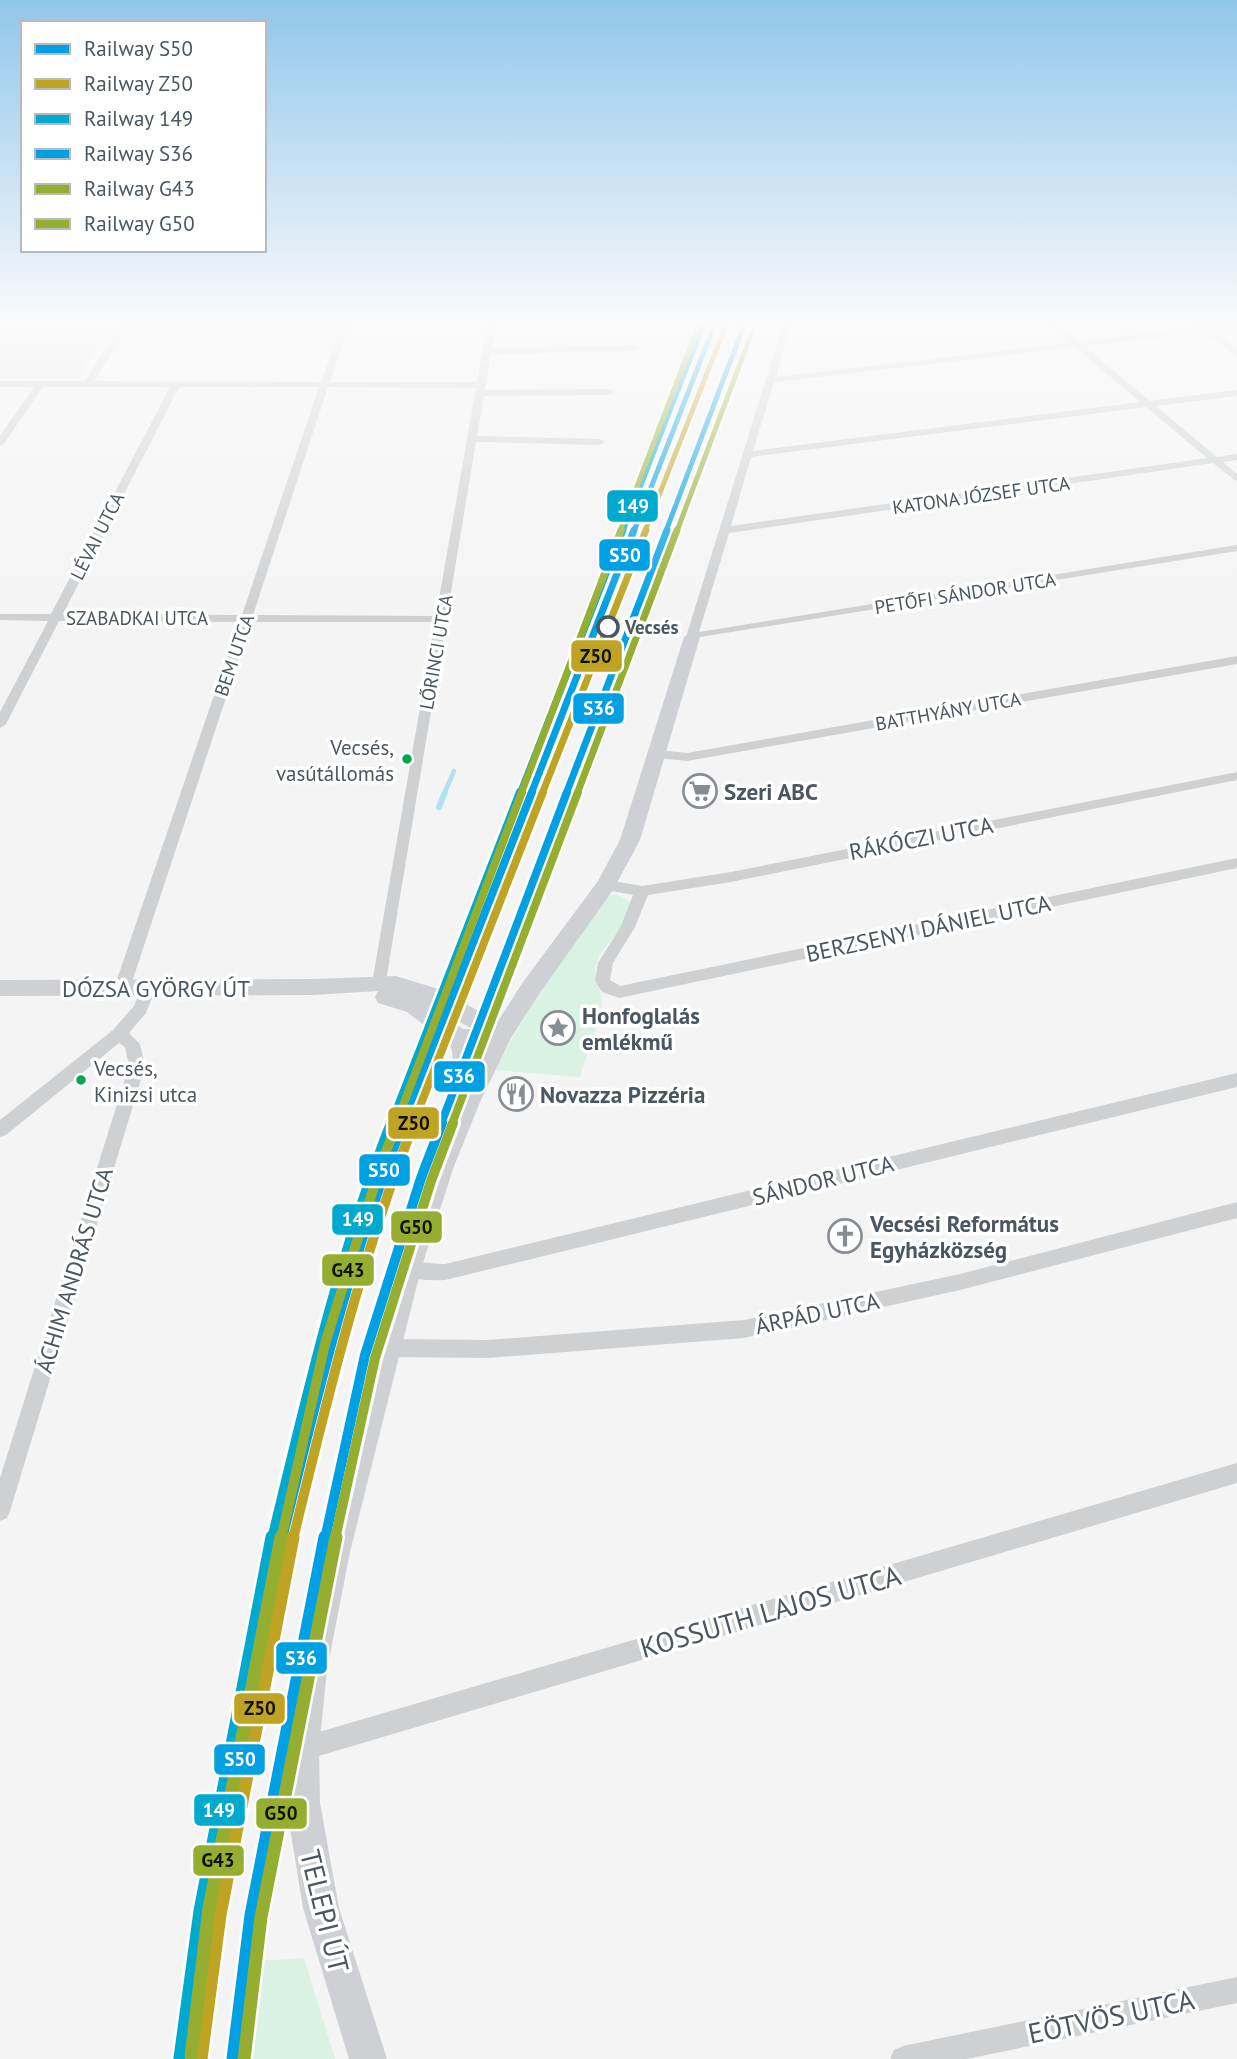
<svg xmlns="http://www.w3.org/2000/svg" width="1237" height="2059" font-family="'PT Sans',sans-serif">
<rect width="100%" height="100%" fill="#f4f4f4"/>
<!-- education -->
<path fill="#e6e5e6" d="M0 321H114L78 378H0Z"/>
<!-- green -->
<path fill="#d9f2e3" d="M616 894 630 901C630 925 609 938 599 957 590 973 599 983 602 999 604 1011 584 1062 580 1077L494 1070 538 995 605 897Z
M304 1958 335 2059H233L243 1962Z"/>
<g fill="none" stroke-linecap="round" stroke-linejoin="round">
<!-- stream-far1 -->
<path stroke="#aee2f0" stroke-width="4.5" d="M444 794 454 771"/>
<!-- stream -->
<path stroke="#aee2f0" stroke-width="6" d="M439 807 445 792"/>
<!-- street -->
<path fill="#ced0d2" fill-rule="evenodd" d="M123 321H131L129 324 340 325 342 321H350L330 382H477L488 321H496L492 348 634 345 638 348 634 351 491 354 485 390 609 389 614 392 609 395 484 396 477 436 600 439 605 442 600 445 476 442 385 987H375L372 983 435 622H251L130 988 122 994 114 988 239 622 59 621 6 724 0 728V712L48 621 0 620V614H51L170 387H43L3 445 0 446V436L34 387H0V381H85ZM126 330 339 331 321 382 94 381ZM179 387H319L242 615 63 614ZM328 387 476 388 436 616 253 615Z
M784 321H792L776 377 1070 343 1045 321H1054L1079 342 1202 325 1237 323V329L1212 331 1237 349V356L1203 333 1084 346 1150 401 1237 390V396L1156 406 1217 457 1237 454V460L1223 462 1237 474V482L1213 463 729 533 699 632 1237 545V551L688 639 686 637ZM1075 347 1140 402 753 451 774 382ZM1146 407 1207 458 731 526 751 457Z
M1237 656V664L687 761 658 758 652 754 658 750 687 753Z
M1237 772V780L731 882 648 895 635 927 613 963 610 980 620 986 1237 858V868L619 998 602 992 595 981 598 963 621 926 633 895 601 889 599 885 601 881 606 880 642 886 731 872Z
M148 982 156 988 146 1013 129 1033 140 1044 145 1066 10 1511 7 1518 0 1521V1478L129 1066 125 1047 119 1043 6 1135 0 1137V1120L113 1030 134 1006 143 984Z
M1237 1073V1087L445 1280C430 1281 416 1280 402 1275L399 1269 402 1263C414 1259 431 1265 445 1264Z
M1237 1202V1218L960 1290 744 1338 488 1358 387 1357 380 1354 377 1348 380 1342 387 1339 488 1340 744 1320 960 1274Z
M1237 1463V1483L302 1761 294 1757 290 1749 294 1741 302 1737Z
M1237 1977V2003L967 2059H890L894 2050 903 2046Z"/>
<!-- secondary -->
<path fill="#ced0d4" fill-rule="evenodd" d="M692 632 700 637 640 840 613 890 539 994 511 1038 480 1102 453 1169 421 1269 350 1552 327 1670 319 1749 320 1803 339 1908 387 2059H349L303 1908 286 1803 285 1749 295 1670 320 1552 395 1269 429 1169 457 1100 452 1051 449 1044 407 1012 378 1003 375 997 378 991 313 995 0 996V980L313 979 396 976 435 988 498 1021 523 982 598 881 620 840 684 637ZM433 1008 473 1029H463ZM474 1047H484L477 1062Z"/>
<!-- rail-1-far4 casing -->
<g stroke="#fff" stroke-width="9">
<path id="rail-1-far4" d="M634 531 716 321"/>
</g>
<!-- rail-1-far3 casing -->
<g stroke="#fff" stroke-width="11">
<path id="rail-1-far3" d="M531 794 634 530"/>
</g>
<!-- rail-1-far2 casing -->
<g stroke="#fff" stroke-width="13">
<path id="rail-1-far2" d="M402 1124 532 792"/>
</g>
<!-- rail-1-far1 casing -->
<g stroke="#fff" stroke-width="16">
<path id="rail-1-far1" d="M282 1539C316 1399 350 1258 403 1123"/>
</g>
<!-- rail-1 casing -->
<g stroke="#fff" stroke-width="18">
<path id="rail-1" d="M190 2059 210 1913 283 1537"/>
</g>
<!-- rail-2-far4 casing -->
<g stroke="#fff" stroke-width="9">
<path id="rail-2-far4" d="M645 531 726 325"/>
</g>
<!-- rail-2-far3 casing -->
<g stroke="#fff" stroke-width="11">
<path id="rail-2-far3" d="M542 794 646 530"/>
</g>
<!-- rail-2-far2 casing -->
<g stroke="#fff" stroke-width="13">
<path id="rail-2-far2" d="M413 1124 543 792"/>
</g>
<!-- rail-2-far1 casing -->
<g stroke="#fff" stroke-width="16">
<path id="rail-2-far1" d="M293 1539C327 1399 361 1258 414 1123"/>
</g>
<!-- rail-2 casing -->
<g stroke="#fff" stroke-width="18">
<path id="rail-2" d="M201 2059 220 1915 293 1537"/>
</g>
<!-- rail-3-far4 casing -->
<g stroke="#fff" stroke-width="9">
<path id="rail-3-far4" d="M623 531 705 321"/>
</g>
<!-- rail-3-far3 casing -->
<g stroke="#fff" stroke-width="11">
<path id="rail-3-far3" d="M520 794 623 530"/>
</g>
<!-- rail-3-far2 casing -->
<g stroke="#fff" stroke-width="13">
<path id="rail-3-far2" d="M391 1124 520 792"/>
</g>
<!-- rail-3-far1 casing -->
<g stroke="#fff" stroke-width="16">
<path id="rail-3-far1" d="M272 1539C306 1399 338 1257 391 1123"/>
</g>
<!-- rail-3 casing -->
<g stroke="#fff" stroke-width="18">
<path id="rail-3" d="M180 2058 200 1911 272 1537"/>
</g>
<!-- rail-4-far4 casing -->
<g stroke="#fff" stroke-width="9">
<path id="rail-4-far4" d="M666 531 743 328"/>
</g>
<!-- rail-4-far3 casing -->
<g stroke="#fff" stroke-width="11">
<path id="rail-4-far3" d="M566 794 667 530"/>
</g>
<!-- rail-4-far2 casing -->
<g stroke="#fff" stroke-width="13">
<path id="rail-4-far2" d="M441 1124 567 792"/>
</g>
<!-- rail-4-far1 casing -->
<g stroke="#fff" stroke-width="16">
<path id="rail-4-far1" d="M325 1539 365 1355 421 1178 442 1123"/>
</g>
<!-- rail-4 casing -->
<g stroke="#fff" stroke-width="18">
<path id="rail-4" d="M233 2059 251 1915 325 1537"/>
</g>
<!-- rail-5-far4 casing -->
<g stroke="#fff" stroke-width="9">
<path id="rail-5-far4" d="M620 531 700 321"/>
</g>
<!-- rail-5-far3 casing -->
<g stroke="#fff" stroke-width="11">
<path id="rail-5-far3" d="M521 794 621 530"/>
</g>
<!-- rail-5-far2 casing -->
<g stroke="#fff" stroke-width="13">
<path id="rail-5-far2" d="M396 1124 522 792"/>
</g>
<!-- rail-5-far1 casing -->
<g stroke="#fff" stroke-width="16">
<path id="rail-5-far1" d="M281 1539 325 1344 381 1164 397 1123"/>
</g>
<!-- rail-5 casing -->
<g stroke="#fff" stroke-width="18">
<path id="rail-5" d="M191 2056 209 1908 281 1537"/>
</g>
<!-- rail-6-far4 casing -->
<g stroke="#fff" stroke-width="9">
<path id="rail-6-far4" d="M677 531 752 332"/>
</g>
<!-- rail-6-far3 casing -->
<g stroke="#fff" stroke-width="11">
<path id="rail-6-far3" d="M577 794 677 530"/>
</g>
<!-- rail-6-far2 casing -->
<g stroke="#fff" stroke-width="13">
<path id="rail-6-far2" d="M452 1124 578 792"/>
</g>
<!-- rail-6-far1 casing -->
<g stroke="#fff" stroke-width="16">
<path id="rail-6-far1" d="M335 1539 375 1358 431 1181 453 1123"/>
</g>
<!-- rail-6 casing -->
<g stroke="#fff" stroke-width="18">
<path id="rail-6" d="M244 2059 261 1917 336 1537"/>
</g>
<!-- rail-1-far4 -->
<use href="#rail-1-far4" stroke="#00a0e3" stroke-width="5"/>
<!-- rail-1-far3 -->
<use href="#rail-1-far3" stroke="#00a0e3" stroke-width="7"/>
<!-- rail-1-far2 -->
<use href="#rail-1-far2" stroke="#00a0e3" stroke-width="8"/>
<!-- rail-1-far1 -->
<use href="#rail-1-far1" stroke="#00a0e3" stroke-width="10"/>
<!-- rail-1 -->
<use href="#rail-1" stroke="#00a0e3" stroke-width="13"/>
<!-- rail-2-far4 -->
<use href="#rail-2-far4" stroke="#bfa322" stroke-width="5"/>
<!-- rail-2-far3 -->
<use href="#rail-2-far3" stroke="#bfa322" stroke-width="7"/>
<!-- rail-2-far2 -->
<use href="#rail-2-far2" stroke="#bfa322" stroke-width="8"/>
<!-- rail-2-far1 -->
<use href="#rail-2-far1" stroke="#bfa322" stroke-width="10"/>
<!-- rail-2 -->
<use href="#rail-2" stroke="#bfa322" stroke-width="13"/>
<!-- rail-3-far4 -->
<use href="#rail-3-far4" stroke="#00a9ce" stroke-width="5"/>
<!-- rail-3-far3 -->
<use href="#rail-3-far3" stroke="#00a9ce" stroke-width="7"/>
<!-- rail-3-far2 -->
<use href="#rail-3-far2" stroke="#00a9ce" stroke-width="8"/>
<!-- rail-3-far1 -->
<use href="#rail-3-far1" stroke="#00a9ce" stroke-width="10"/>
<!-- rail-3 -->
<use href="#rail-3" stroke="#00a9ce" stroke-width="13"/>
<!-- rail-4-far4 -->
<use href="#rail-4-far4" stroke="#00a0e3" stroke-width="5"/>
<!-- rail-4-far3 -->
<use href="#rail-4-far3" stroke="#00a0e3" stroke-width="7"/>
<!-- rail-4-far2 -->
<use href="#rail-4-far2" stroke="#00a0e3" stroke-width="8"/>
<!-- rail-4-far1 -->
<use href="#rail-4-far1" stroke="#00a0e3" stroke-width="10"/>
<!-- rail-4 -->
<use href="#rail-4" stroke="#00a0e3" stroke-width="13"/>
<!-- rail-5-far4 -->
<use href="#rail-5-far4" stroke="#96ae30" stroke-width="5"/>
<!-- rail-5-far3 -->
<use href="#rail-5-far3" stroke="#96ae30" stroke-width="7"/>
<!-- rail-5-far2 -->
<use href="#rail-5-far2" stroke="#96ae30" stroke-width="8"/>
<!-- rail-5-far1 -->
<use href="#rail-5-far1" stroke="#96ae30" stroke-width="10"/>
<!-- rail-5 -->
<use href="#rail-5" stroke="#96ae30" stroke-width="13"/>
<!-- rail-6-far4 -->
<use href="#rail-6-far4" stroke="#96ae30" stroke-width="5"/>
<!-- rail-6-far3 -->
<use href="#rail-6-far3" stroke="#96ae30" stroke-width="7"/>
<!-- rail-6-far2 -->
<use href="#rail-6-far2" stroke="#96ae30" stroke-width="8"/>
<!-- rail-6-far1 -->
<use href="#rail-6-far1" stroke="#96ae30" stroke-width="10"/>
<!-- rail-6 -->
<use href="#rail-6" stroke="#96ae30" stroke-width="13"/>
</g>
<!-- sky -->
<linearGradient id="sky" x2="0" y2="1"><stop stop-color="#91c6eb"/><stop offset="0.53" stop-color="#fafafa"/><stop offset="1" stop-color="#fafafa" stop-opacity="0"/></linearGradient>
<rect width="1237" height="609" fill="url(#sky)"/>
<!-- icons -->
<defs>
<g id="supermarket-ring" transform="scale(1.75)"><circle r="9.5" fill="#fff" stroke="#868d94" stroke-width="1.5"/><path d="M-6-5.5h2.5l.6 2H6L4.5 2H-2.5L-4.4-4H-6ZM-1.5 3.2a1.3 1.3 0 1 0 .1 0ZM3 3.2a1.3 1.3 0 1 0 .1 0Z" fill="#868d94"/></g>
<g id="sight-ring" transform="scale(1.75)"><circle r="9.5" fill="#fff" stroke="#868d94" stroke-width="1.5"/><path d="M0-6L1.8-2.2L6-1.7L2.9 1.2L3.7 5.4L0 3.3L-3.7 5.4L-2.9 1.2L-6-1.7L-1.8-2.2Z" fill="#868d94"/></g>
<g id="restaurant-ring" transform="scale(1.75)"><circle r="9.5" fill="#fff" stroke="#868d94" stroke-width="1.5"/><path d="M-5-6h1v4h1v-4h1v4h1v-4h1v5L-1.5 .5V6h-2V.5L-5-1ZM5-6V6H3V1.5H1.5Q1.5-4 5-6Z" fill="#868d94"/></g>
<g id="church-ring" transform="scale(1.75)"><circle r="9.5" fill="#fff" stroke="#868d94" stroke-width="1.5"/><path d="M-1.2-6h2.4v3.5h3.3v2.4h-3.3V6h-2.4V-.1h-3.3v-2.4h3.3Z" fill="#868d94"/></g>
</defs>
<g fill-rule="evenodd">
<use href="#supermarket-ring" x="700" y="791"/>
<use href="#sight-ring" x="558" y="1028"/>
<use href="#restaurant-ring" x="516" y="1094"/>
<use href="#church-ring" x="845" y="1236"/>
</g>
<!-- markers -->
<circle fill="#fff" stroke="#4a5661" stroke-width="3.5" cx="608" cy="627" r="10"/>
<g fill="#00a651" stroke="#fff" stroke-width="2.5">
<circle cx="407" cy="759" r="6"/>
<circle cx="81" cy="1080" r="6"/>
</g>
<g text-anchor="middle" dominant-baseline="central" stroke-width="7" stroke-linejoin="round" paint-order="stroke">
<!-- far-street labels -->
<g font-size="19" fill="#4a5661" stroke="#fff">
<text transform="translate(981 495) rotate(-8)">KATONA JÓZSEF UTCA</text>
<text transform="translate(97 536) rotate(-63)">LÉVAI UTCA</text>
<text transform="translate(965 593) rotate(-9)">PETŐFI SÁNDOR UTCA</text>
<text x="137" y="618">SZABADKAI UTCA</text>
<text transform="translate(436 652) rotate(-80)">LŐRINCI UTCA</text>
<text transform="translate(234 655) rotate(-71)">BEM UTCA</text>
<text transform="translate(948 711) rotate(-10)">BATTHYÁNY UTCA</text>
</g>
<!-- far-stop labels -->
<g font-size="19" font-weight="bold" fill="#4a5661" stroke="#fff" text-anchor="start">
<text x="625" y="627">Vecsés</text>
</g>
<!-- bus labels -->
<g font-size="21" fill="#4a5661" stroke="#fff" text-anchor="end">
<text x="394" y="747">Vecsés,<tspan x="394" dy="26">vasútállomás</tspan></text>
<text x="94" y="1068" text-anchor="start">Vecsés,<tspan x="94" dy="26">Kinizsi utca</tspan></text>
</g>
<!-- poi labels -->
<g font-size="23" font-weight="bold" fill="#4a5661" stroke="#fff" text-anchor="start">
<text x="724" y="791">Szeri ABC</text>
<text x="582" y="1015">Honfoglalás<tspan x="582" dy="26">emlékmű</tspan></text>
<text x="540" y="1094">Novazza Pizzéria</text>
<text x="870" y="1223">Vecsési Református<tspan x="870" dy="26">Egyházközség</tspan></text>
</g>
<!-- street labels -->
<g font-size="23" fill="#4a5661" stroke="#fff">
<text transform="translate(921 838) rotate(-11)">RÁKÓCZI UTCA</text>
<text transform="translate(928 928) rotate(-12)">BERZSENYI DÁNIEL UTCA</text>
<text x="156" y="988">DÓZSA GYÖRGY ÚT</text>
<text transform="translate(823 1180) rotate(-14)">SÁNDOR UTCA</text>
<text transform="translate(74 1270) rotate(-73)">ÁCHIM ANDRÁS UTCA</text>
<text transform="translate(817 1313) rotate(-12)">ÁRPÁD UTCA</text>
</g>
<!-- near-street labels -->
<g font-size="28" fill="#4a5661" stroke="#fff">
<text transform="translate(770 1611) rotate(-16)">KOSSUTH LAJOS UTCA</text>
<text transform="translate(325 1911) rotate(76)">TELEPI ÚT</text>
<text transform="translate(1111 2016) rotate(-12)">EÖTVÖS UTCA</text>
</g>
</g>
<g stroke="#fff" stroke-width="2.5">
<rect x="606" y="489" width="53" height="34" rx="7" fill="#00a9ce"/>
<rect x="598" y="538" width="53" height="34" rx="7" fill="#00a0e3"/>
<rect x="570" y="639" width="53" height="34" rx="7" fill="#bfa322"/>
<rect x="572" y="692" width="53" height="33" rx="7" fill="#00a0e3"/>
<rect x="433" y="1060" width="53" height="33" rx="7" fill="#00a0e3"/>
<rect x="387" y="1106" width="53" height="34" rx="7" fill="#bfa322"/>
<rect x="358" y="1153" width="53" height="34" rx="7" fill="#00a0e3"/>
<rect x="331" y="1203" width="53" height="33" rx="7" fill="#00a9ce"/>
<rect x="390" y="1210" width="53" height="34" rx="7" fill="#96ae30"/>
<rect x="321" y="1253" width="54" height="34" rx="7" fill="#96ae30"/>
<rect x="275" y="1641" width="53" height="34" rx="7" fill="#00a0e3"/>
<rect x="233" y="1692" width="53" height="33" rx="7" fill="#bfa322"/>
<rect x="213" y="1743" width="53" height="33" rx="7" fill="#00a0e3"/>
<rect x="193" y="1793" width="53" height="34" rx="7" fill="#00a9ce"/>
<rect x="255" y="1797" width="53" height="33" rx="7" fill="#96ae30"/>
<rect x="192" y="1844" width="53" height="33" rx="7" fill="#96ae30"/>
</g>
<g font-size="19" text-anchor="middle" font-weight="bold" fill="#fff">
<text x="633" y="513">149</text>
<text x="625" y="562">S50</text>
<text x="599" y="715">S36</text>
<text x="459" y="1083">S36</text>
<text x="384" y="1177">S50</text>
<text x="358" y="1226">149</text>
<text x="301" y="1665">S36</text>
<text x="240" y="1766">S50</text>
<text x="219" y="1817">149</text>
</g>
<g font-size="19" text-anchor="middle" font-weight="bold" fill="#111">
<text x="596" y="663">Z50</text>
<text x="414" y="1130">Z50</text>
<text x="416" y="1234">G50</text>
<text x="348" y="1277">G43</text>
<text x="260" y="1715">Z50</text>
<text x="281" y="1820">G50</text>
<text x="218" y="1867">G43</text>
</g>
<!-- legend -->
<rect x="21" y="21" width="245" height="231" fill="#ffffff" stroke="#b7bbc0" stroke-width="2"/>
<rect x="35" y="44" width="35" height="10" fill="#00a0e3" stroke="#b7bbc0" stroke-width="2"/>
<text x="84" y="56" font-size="21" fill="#4a5661">Railway S50</text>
<rect x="35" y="79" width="35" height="10" fill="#bfa322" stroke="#b7bbc0" stroke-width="2"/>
<text x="84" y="91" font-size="21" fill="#4a5661">Railway Z50</text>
<rect x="35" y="114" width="35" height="10" fill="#00a9ce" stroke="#b7bbc0" stroke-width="2"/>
<text x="84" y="126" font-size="21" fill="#4a5661">Railway 149</text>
<rect x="35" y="149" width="35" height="10" fill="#00a0e3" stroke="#b7bbc0" stroke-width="2"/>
<text x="84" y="161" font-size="21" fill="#4a5661">Railway S36</text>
<rect x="35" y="184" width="35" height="10" fill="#96ae30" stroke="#b7bbc0" stroke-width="2"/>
<text x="84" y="196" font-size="21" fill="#4a5661">Railway G43</text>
<rect x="35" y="219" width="35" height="10" fill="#96ae30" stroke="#b7bbc0" stroke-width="2"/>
<text x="84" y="231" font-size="21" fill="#4a5661">Railway G50</text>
</svg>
